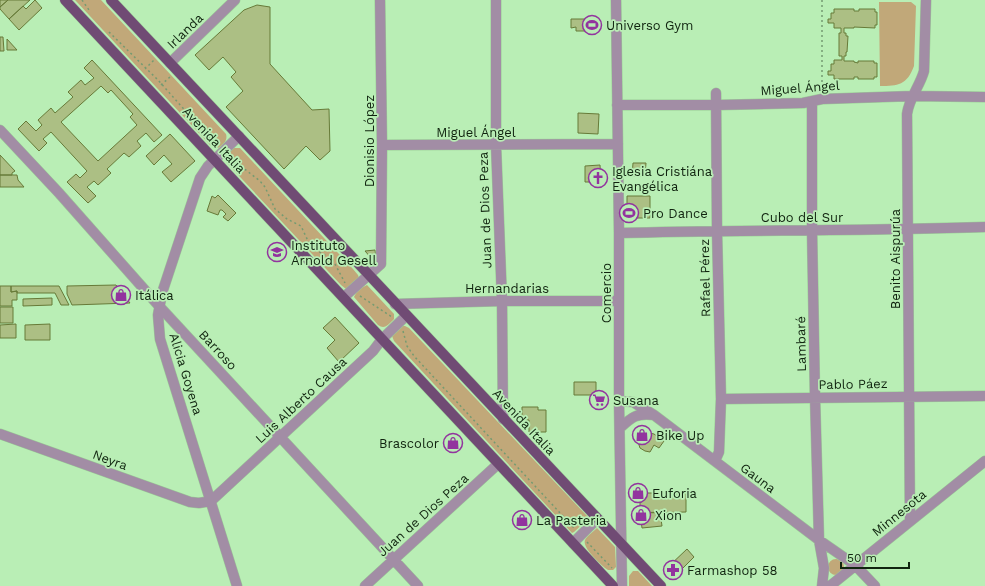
<svg xmlns="http://www.w3.org/2000/svg" width="985" height="586" font-family="'Work Sans',sans-serif">
<rect width="100%" height="100%" fill="#b9eeb5"/>
<!-- green -->
<path fill="#c1a879" d="M75 0H101L226 134C228 141 223 145 218 148L213 147 210 145Z
M879 2H911L916 6 914 66C907 85 898 86 880 86Z
M233 148H240L353 269 358 275 359 278 346 289 341 285 227 163 226 161V155Z
M367 285 394 314V319C389 324 385 330 378 325L354 297C356 292 362 287 367 285Z
M402 326H405L409 328 588 517 587 520 574 532 572 533 394 341 392 336Z
M597 528 615 547 616 567 613 570H608L605 568C600 563 582 548 585 540 587 536 593 532 597 528Z
M828 567a8 8 0 1 1 16 0a8 8 0 1 1-16 0Z
M633 571H638L652 586H629V576Z"/>
<!-- building -->
<path fill="#acbf84" stroke="#677a38" fill-rule="evenodd" d="M0 0H8L0 7Z
M8 0H30L9 19 0 9V7Z
M35 0 42 8 19 30 9 19 23 6 26 9Z
M257 5 270 7V64L312 110 329 109 330 151 320 160 306 146 284 169 226 107 243 91 231 77 236 72 223 57 209 70 195 55 244 10Z
M834 9H854V11H859V9H875V12H877V25H875V28L854 27V28H844V33H846V36H848L847 52H846V56H844V61H854V62L858 63V61H874V63H877V77H874V79H858V77H854V79H834V75H828V71H831V64H834V60H842V56H839V33H841V28H834V23H828V19H831V13H834Z
M571 19H594L595 31H576V27L571 28Z
M0 37H3L4 51H0Z
M7 39 17 50H7Z
M92 60 162 135 154 142 146 133 137 141 141 146 129 157 124 153 107 169 111 173 98 185 94 181 87 187 96 196 88 203 67 182 76 174 80 178 87 171 51 132 43 139 47 143 39 151 18 129 26 121 36 131 42 125 38 120 51 108 55 113 73 97 68 92 81 80 85 85 94 78 84 68ZM101 86 108 93 111 90 133 114 130 117 137 125 98 161 61 122Z
M578 113 599 114 598 134 578 133Z
M170 134 195 161 171 182 162 172 172 164 164 155 154 165 146 156Z
M0 155 15 171 12 173V175H0Z
M633 163H646L645 176H632Z
M600 165 601 182H585V166Z
M0 175H17L18 180 24 187H0Z
M218 195 236 213 228 221 223 217 226 214 222 210H220L218 215 207 211 212 196 215 198Z
M627 196H650V218H627Z
M375 250 376 257 373 260 365 251Z
M116 285 130 303 72 305 67 294V286Z
M0 286H11V292L17 291V300H12V306H0Z
M11 286H59L69 305H61L55 293H17V291L11 292Z
M52 298V305L23 306V299Z
M0 307H13V323H0Z
M335 317 359 343 339 362 327 348 335 340 323 328Z
M16 324V338H0V325Z
M50 324V340H25V325Z
M574 382H596V395H574Z
M522 407H538V410H546V432H529V420H522Z
M645 432 654 434 664 441 659 448 654 445 650 452 645 451 640 448 639 445 641 440 643 438 641 433Z
M640 493H686V512L640 513Z
M660 512 662 526 642 528 640 513Z
M687 549 694 557 676 575 668 567Z"/>
<g fill="none" stroke-linecap="round" stroke-linejoin="round">
<!-- minor casing -->
<g stroke="#9bca97" stroke-width="11">
<path id="minor" d="M496 0V145L502 301 503 419
M616 0 619 233V401L622 586
M170 63 235 0
M812 101V229L815 397 819 540 824 568 822 586
M617 105H717L803 103 822 99 913 96 985 97
M0 130 59 193 159 306 418 586
M382 145 618 144
M619 233C741 230 863 231 985 227
M344 297 381 264 382 145 380 0
M395 304 502 301H619
M721 399 985 396
M619 401 633 402 654 415 819 540 855 565 875 586
M620 428C632 417 636 413 654 415
M0 434 190 502 199 503 211 501 373 351 382 339 406 316
M715 461 719 452 721 399 717 231 716 93
M910 521 907 114C909 98 920 86 924 71L926 0
M573 543 597 519
M237 586 160 339 158 315 162 293 200 178 208 166 239 136
M365 586 498 464
M830 586 985 461"/>
</g>
<!-- major casing -->
<g stroke="#9bca97" stroke-width="11">
<path id="major" d="M65 0 613 586
M111 0C295 195 477 391 661 586"/>
</g>
<!-- path -->
<path stroke="#749b71" stroke-width="1.5" stroke-dasharray="2 3" stroke-linecap="butt" d="M82 0 89 10
M822 0V90
M109 32 157 79 216 145
M145 69 154 60
M161 85 170 77
M229 157 260 181 265 187 275 209 287 219 301 226 308 241 313 248 331 259 335 264 345 283
M360 296 392 317
M403 331 407 346 414 356 575 529
M587 542 612 568"/>
<!-- minor -->
<use href="#minor" stroke="#a28da5" stroke-width="10"/>
<!-- major -->
<use href="#major" stroke="#704b74" stroke-width="10"/>
</g>
<!-- icons -->
<defs>
<g id="stadium-ring" transform="scale(1)"><circle r="9.5" fill="#b9eeb5" stroke="#92349e" stroke-width="1.5"/><path d="M0-5a6.5 5 0 1 0 0 10a6.5 5 0 1 0 0-10ZM-3.5-1.8h7v3.6h-7Z" fill="#92349e"/></g>
<g id="church-ring" transform="scale(1)"><circle r="9.5" fill="#b9eeb5" stroke="#92349e" stroke-width="1.5"/><path d="M-1.2-6h2.4v3.5h3.3v2.4h-3.3V6h-2.4V-.1h-3.3v-2.4h3.3Z" fill="#92349e"/></g>
<g id="school-ring" transform="scale(1)"><circle r="9.5" fill="#b9eeb5" stroke="#92349e" stroke-width="1.5"/><path d="M0-5L7-2L0 1L-7-2ZM-4 1L0 2.5L4 1V4Q0 6-4 4Z" fill="#92349e"/></g>
<g id="shop-ring" transform="scale(1)"><circle r="9.5" fill="#b9eeb5" stroke="#92349e" stroke-width="1.5"/><path d="M-5-2.5h2.3a2.7 3.5 0 0 1 5.4 0H5L5.5 6h-11ZM-1.5-2.5h3a1.5 2.3 0 0 0-3 0Z" fill="#92349e"/></g>
<g id="supermarket-ring" transform="scale(1)"><circle r="9.5" fill="#b9eeb5" stroke="#92349e" stroke-width="1.5"/><path d="M-6-5.5h2.5l.6 2H6L4.5 2H-2.5L-4.4-4H-6ZM-1.5 3.2a1.3 1.3 0 1 0 .1 0ZM3 3.2a1.3 1.3 0 1 0 .1 0Z" fill="#92349e"/></g>
<g id="pharmacy-ring" transform="scale(1)"><circle r="9.5" fill="#b9eeb5" stroke="#92349e" stroke-width="1.5"/><path d="M-2-6h4v4h4v4h-4v4h-4v-4h-4v-4h4Z" fill="#92349e"/></g>
</defs>
<g fill-rule="evenodd">
<use href="#stadium-ring" x="592" y="25"/>
<use href="#church-ring" x="598" y="178"/>
<use href="#stadium-ring" x="629" y="213"/>
<use href="#school-ring" x="277" y="252"/>
<use href="#shop-ring" x="121" y="295"/>
<use href="#supermarket-ring" x="599" y="400"/>
<use href="#shop-ring" x="642" y="435"/>
<use href="#shop-ring" x="453" y="443"/>
<use href="#shop-ring" x="638" y="493"/>
<use href="#shop-ring" x="641" y="515"/>
<use href="#shop-ring" x="522" y="520"/>
<use href="#pharmacy-ring" x="673" y="570"/>
</g>
<g text-anchor="middle" dominant-baseline="central" stroke-width="3.5" stroke-linejoin="round" paint-order="stroke">
<!-- poi labels -->
<g font-size="13" fill="#10240f" stroke="#b9eeb5" text-anchor="start">
<text x="606" y="25">Universo Gym</text>
<text x="612" y="171">Iglesia Cristiána<tspan x="612" dy="15">Evangélica</tspan></text>
<text x="643" y="213">Pro Dance</text>
<text x="291" y="245">Instituto<tspan x="291" dy="15">Arnold Gesell</tspan></text>
<text x="135" y="295">Itálica</text>
<text x="613" y="400">Susana</text>
<text x="656" y="435">Bike Up</text>
<text x="439" y="443" text-anchor="end">Brascolor</text>
<text x="652" y="493">Euforia</text>
<text x="655" y="515">Xion</text>
<text x="536" y="520">La Pasteria</text>
<text x="687" y="570">Farmashop 58</text>
</g>
<!-- street labels -->
<g font-size="13" fill="#10240f" stroke="#b9eeb5">
<text transform="translate(185 31) rotate(-44)">Irlanda</text>
<text transform="translate(800 88) rotate(-4)">Miguel Ángel</text>
<text x="476" y="132">Miguel Ángel</text>
<text transform="translate(214 140) rotate(47)">Avenida Italia</text>
<text transform="translate(369 141) rotate(-90)">Dionisio López</text>
<text transform="translate(485 210) rotate(-92)">Juan de Dios Peza</text>
<text x="802" y="217">Cubo del Sur</text>
<text transform="translate(895 259) rotate(-90)">Benito Aispurúa</text>
<text transform="translate(705 278) rotate(-91)">Rafael Pérez</text>
<text x="507" y="288">Hernandarias</text>
<text transform="translate(606 293) rotate(-90)">Comercio</text>
<text transform="translate(801 344) rotate(-91)">Lambaré</text>
<text transform="translate(218 350) rotate(47)">Barroso</text>
<text transform="translate(186 374) rotate(73)">Alicia Goyena</text>
<text transform="translate(853 384) rotate(-1)">Pablo Páez</text>
<text transform="translate(301 400) rotate(-43)">Luis Alberto Causa</text>
<text transform="translate(524 422) rotate(47)">Avenida Italia</text>
<text transform="translate(110 460) rotate(20)">Neyra</text>
<text transform="translate(758 478) rotate(37)">Gauna</text>
<text transform="translate(899 513) rotate(-39)">Minnesota</text>
<text transform="translate(423 515) rotate(-42)">Juan de Dios Peza</text>
</g>
</g>
<!-- scale -->
<path d="M841 562v6h68v-6" fill="none" stroke="#10240f" stroke-width="2"/>
<text x="847" y="562" font-size="12" fill="#10240f" stroke="#b9eeb5" stroke-width="3" paint-order="stroke">50 m</text>
</svg>
